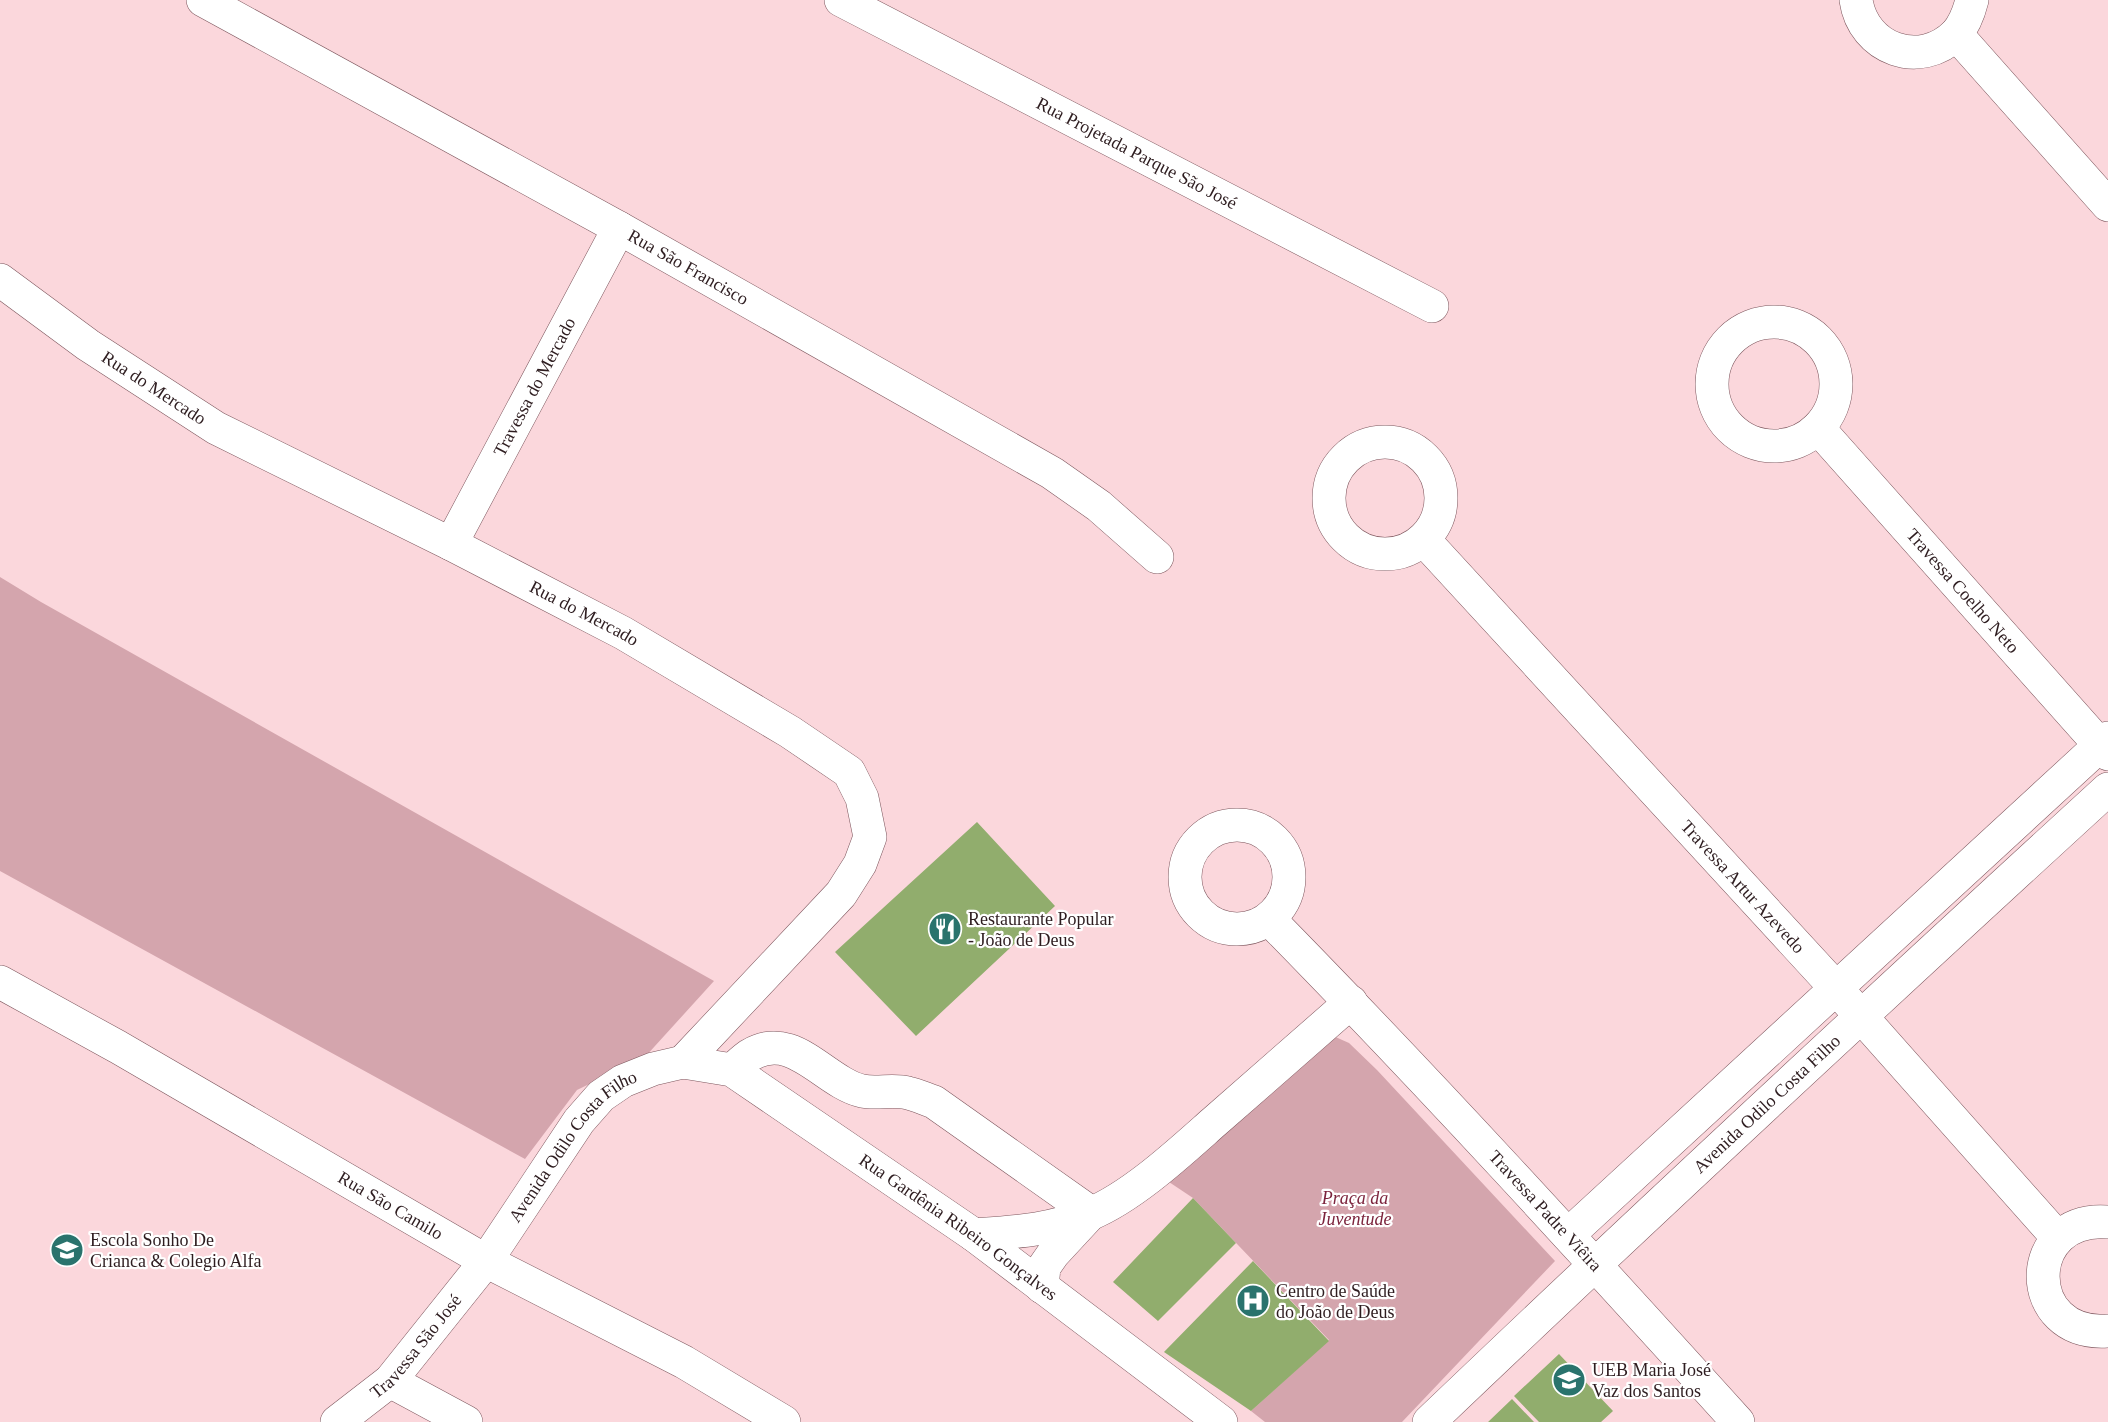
<svg xmlns="http://www.w3.org/2000/svg" width="2108" height="1422" font-family="'Times New Roman',serif">
<rect width="100%" height="100%" fill="#fbd7dc"/>
<!-- green -->
<path fill="#d4a5ad" d="M0 577 41 602 714 981 645 1057 577 1090 525 1159 0 871Z
M1331 1035 1349 1043 1377 1070 1555 1261 1402 1422H1265L1251 1411 1329 1340 1193 1198 1166 1180Z"/>
<!-- building -->
<path fill="#91ad6d" d="M977 822 1055 906 916 1036 835 952Z
M1193 1198 1236 1243 1158 1321 1113 1282Z
M1253 1261 1329 1341 1251 1411 1164 1352Z
M1559 1354 1613 1411 1601 1422H1539L1514 1396Z
M1512 1399 1534 1422H1488Z"/>
<g fill="none" stroke-linecap="round" stroke-linejoin="round">
<!-- minor casing -->
<g stroke="#7e575e" stroke-width="34">
<g id="minor">
<path id="s1" d="M203 0 619 228 1052 473 1099 506 1157 557"/>
<path id="s2" d="M841 0 1432 306"/>
<path d="M1856 0C1863 49 1920 70 1956 34 1965 24 1969 12 1972 0"/>
<path d="M1956 34 2108 205"/>
<path id="s3" d="M0 280 88 345 216 428 451 544 623 633 790 732 849 772 862 798 870 837 860 864 841 894 683 1062"/>
<circle cx="1774" cy="384" r="62"/>
<path id="s4" d="M1818 428 2108 754"/>
<circle cx="1385" cy="498" r="56"/>
<path id="s5" d="M1424 540 1835 987 2058 1238"/>
<path id="s6" d="M451 544 619 228"/>
<circle cx="1237" cy="877" r="52"/>
<path id="s7" d="M1269 919C1430 1083 1584 1252 1738 1422"/>
<path id="s8" d="M0 982 118 1047 486 1261 684 1362 784 1422"/>
<path d="M732 1070C738 1065 744 1059 750 1055 793 1029 824 1082 862 1091 877 1094 894 1089 908 1093 917 1095 925 1099 934 1102L1091 1213 1053 1254 1044 1267 1042 1287"/>
<path d="M2108 1222C2022 1215 2021 1337 2108 1331"/>
<path d="M974 1235C1015 1232 1052 1230 1090 1214 1133 1196 1179 1153 1214 1122 1260 1082 1305 1042 1351 1002"/>
<path d="M1568 1235 2108 738"/>
<path d="M390 1381 466 1422"/>
<path id="s9" d="M337 1422 390 1381 486 1261 579 1121 601 1096 623 1081 653 1069 683 1062 732 1070 974 1235 1221 1422"/>
<path id="s10" d="M1429 1422C1653 1208 1880 998 2108 789"/>
</g>
</g>
<!-- minor -->
<use href="#minor" stroke="#fff" stroke-width="33"/>
</g>
<!-- icons -->
<defs>
<g id="restaurant-disc" transform="scale(1.725)"><circle r="9.5" fill="#2a736d" stroke="#fff"/><path d="M-5-6h1v4h1v-4h1v4h1v-4h1v5L-1.5 .5V6h-2V.5L-5-1ZM5-6V6H3V1.5H1.5Q1.5-4 5-6Z" fill="#fff"/></g>
<g id="school-disc" transform="scale(1.725)"><circle r="9.5" fill="#2a736d" stroke="#fff"/><path d="M0-5L7-2L0 1L-7-2ZM-4 1L0 2.5L4 1V4Q0 6-4 4Z" fill="#fff"/></g>
<g id="hospital-disc" transform="scale(1.725)"><circle r="9.5" fill="#2a736d" stroke="#fff"/><path d="M-5-5h3v3.5h4V-5h3V5h-3V1.5h-4V5h-3Z" fill="#fff"/></g>
</defs>
<g fill-rule="evenodd">
<use href="#restaurant-disc" x="945" y="929"/>
<use href="#school-disc" x="67" y="1250"/>
<use href="#hospital-disc" x="1253" y="1301"/>
<use href="#school-disc" x="1569" y="1380"/>
</g>
<g text-anchor="middle" dominant-baseline="central" stroke-width="4.5" stroke-linejoin="round" paint-order="stroke">
<!-- street labels -->
<g font-size="18" fill="#2e1d20" stroke="#fff">
<text stroke="none"><textPath href="#s2" startOffset="333">Rua Projetada Parque São José</textPath></text>
<text stroke="none"><textPath href="#s1" startOffset="554">Rua São Francisco</textPath></text>
<text stroke="none"><textPath href="#s6" startOffset="178">Travessa do Mercado</textPath></text>
<text stroke="none"><textPath href="#s3" startOffset="188">Rua do Mercado</textPath></text>
<text stroke="none"><textPath href="#s4" startOffset="218">Travessa Coelho Neto</textPath></text>
<text stroke="none"><textPath href="#s3" startOffset="674">Rua do Mercado</textPath></text>
<text stroke="none"><textPath href="#s5" startOffset="471">Travessa Artur Azevedo</textPath></text>
<text stroke="none"><textPath href="#s10" startOffset="464">Avenida Odilo Costa Filho</textPath></text>
<text stroke="none"><textPath href="#s9" startOffset="366">Avenida Odilo Costa Filho</textPath></text>
<text stroke="none"><textPath href="#s8" startOffset="450">Rua São Camilo</textPath></text>
<text stroke="none"><textPath href="#s7" startOffset="402">Travessa Padre Viêira</textPath></text>
<text stroke="none"><textPath href="#s9" startOffset="837">Rua Gardênia Ribeiro Gonçalves</textPath></text>
<text stroke="none"><textPath href="#s9" startOffset="110">Travessa São José</textPath></text>
</g>
<!-- poi labels -->
<g font-size="18" fill="#2e1d20" stroke="#fff" text-anchor="start">
<text x="968" y="919">Restaurante Popular<tspan x="968" dy="21">- João de Deus</tspan></text>
<text x="90" y="1240">Escola Sonho De<tspan x="90" dy="21">Crianca &amp; Colegio Alfa</tspan></text>
<text x="1276" y="1291">Centro de Saúde<tspan x="1276" dy="21">do João de Deus</tspan></text>
<text x="1592" y="1370">UEB Maria José<tspan x="1592" dy="21">Vaz dos Santos</tspan></text>
</g>
<!-- park labels -->
<g font-size="18" font-style="italic" fill="#7c243d" stroke="#fff">
<text x="1355" y="1198">Praça da<tspan x="1355" dy="21">Juventude</tspan></text>
</g>
</g>
</svg>
